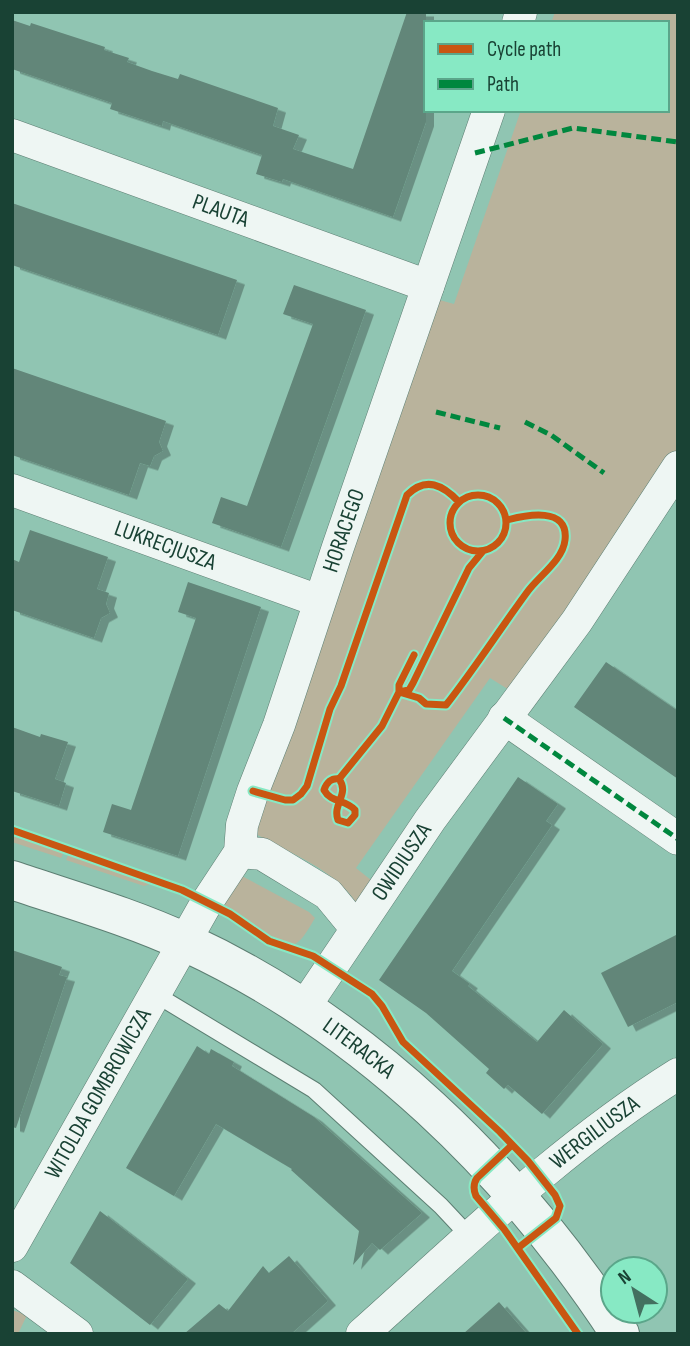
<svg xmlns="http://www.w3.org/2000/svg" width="690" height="1346" font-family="'Sofia Sans Condensed',sans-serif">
<defs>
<filter id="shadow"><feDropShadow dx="8" dy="4.5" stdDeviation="0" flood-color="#0004"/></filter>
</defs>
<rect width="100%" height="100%" fill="#90c5b2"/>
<!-- green -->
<path fill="#b9b39c" d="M555 12H678V413L676 416 678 418V451L514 693 490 678 356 868 371 880 357 904C336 870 291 854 256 834V828L436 299 454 304 521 110H667V23H551Z
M12 834 64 852 61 858 12 842Z
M69 853 153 883 144 886 66 860Z
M242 876 309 912 315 918C310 926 303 940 295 944 282 950 235 913 224 905Z
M12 1310 27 1315 18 1334H12Z"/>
<!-- building -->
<path fill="#628679" filter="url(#shadow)" d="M407 12H426V122L393 217 283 179 282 182 256 174 262 155 163 121 162 126 110 109 112 103 12 69V20L30 26 31 23 105 47 104 50 129 58 127 62 152 71 178 79 180 74 278 108 273 126 299 135 293 149 353 169Z
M12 203 237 280 218 335 12 265Z
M294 285 366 310 281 547 212 523 221 497 247 506 313 324 283 314Z
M12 368 166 421 159 442 163 451 154 456 150 466 140 463 129 495 12 455Z
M30 530 108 557 97 589 109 593 106 604 110 613 101 618 94 638 12 610V559L19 562Z
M188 582 261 607 178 856 103 832 112 804 131 810 196 618 178 612Z
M606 662 678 711V779L574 707Z
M12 727 40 737 41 734 68 742 55 779 66 783 59 806 12 791Z
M518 777 558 804 546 821 552 825 452 971 470 984 468 986 537 1042 564 1010 603 1044 542 1114 508 1085 504 1089 486 1073 489 1069 426 1013 379 980Z
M678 934V1002L628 1027 601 973Z
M12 950 62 967 59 975 67 977 16 1128 12 1127Z
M197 1046 209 1054 211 1049 234 1062 232 1066 314 1117 422 1213 380 1250 372 1243 353 1265 359 1231 291 1170 292 1169 216 1124 174 1196 126 1168Z
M100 1211 188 1279 150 1325 70 1263Z
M289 1256 328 1301 291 1334H184L219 1304 228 1311 263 1266 269 1273Z
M499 1302 527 1334H463Z"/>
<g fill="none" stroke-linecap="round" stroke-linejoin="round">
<!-- service casing -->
<g stroke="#5c7e72" stroke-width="18">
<path id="service" d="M155 994 314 1090 441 1206 470 1237"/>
</g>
<!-- minor casing -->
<g stroke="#5c7e72" stroke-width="33">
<g id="minor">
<path d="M518 23 521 12"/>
<path id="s1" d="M12 135 428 286"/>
<path id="s2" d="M12 490 319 601"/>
<path d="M504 718 678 839"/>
<path d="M240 852 262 854 328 894 356 928"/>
<path id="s3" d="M303 1009 430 820 577 621 678 467"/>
<path id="s4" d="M12 1246 207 902 240 852 242 825 253 791 279 725 338 547 489 110"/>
<path d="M12 1286 77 1334"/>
<path id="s5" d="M362 1334C464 1243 561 1147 678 1074"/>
</g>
</g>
<!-- tertiary casing -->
<g stroke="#5c7e72" stroke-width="40">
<g id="tertiary">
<path id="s6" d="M12 880C71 900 131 917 187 943 366 1026 513 1170 620 1334"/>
</g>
</g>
<!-- service -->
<use href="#service" stroke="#eef6f3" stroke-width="16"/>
<!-- minor -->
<use href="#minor" stroke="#eef6f3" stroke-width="32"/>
<!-- tertiary -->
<use href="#tertiary" stroke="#eef6f3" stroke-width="38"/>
<!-- quiet -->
<path stroke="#00873e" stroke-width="5" stroke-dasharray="10 5" stroke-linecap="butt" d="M475 153 573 128 678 142
M436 412 500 428
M525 422 551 435 604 473
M504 718 678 839"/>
<!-- cycleway casing -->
<g stroke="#87e9c4" stroke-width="11">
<path id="cycleway" d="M450 523a28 28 0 1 1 56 0a28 28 0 1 1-56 0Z
M483 551 469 568 413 683 409 690 399 692 419 698 426 704 446 705C475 668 500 629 528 591 539 576 563 560 565 540 569 506 526 515 507 520
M339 779C350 794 332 804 338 820L348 823 355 815V810C346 799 331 803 324 790 327 782 331 778 339 779L382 726 399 692V685L414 655
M253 791 285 800H293L301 794 307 786 330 709 341 686 407 495C426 476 443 485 459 502
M12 830 182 890 230 914 269 941 313 956 372 994 382 1006 403 1042 500 1132 528 1161 555 1195 560 1206 556 1218 518 1248
M512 1145 477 1178C473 1184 473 1189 476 1196L504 1229 578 1334"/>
</g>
<!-- cycleway -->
<use href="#cycleway" stroke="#c95612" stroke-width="7"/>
</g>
<g text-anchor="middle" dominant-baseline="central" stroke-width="7" stroke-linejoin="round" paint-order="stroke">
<!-- street labels -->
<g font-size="23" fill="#194234" stroke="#87e9c4">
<text stroke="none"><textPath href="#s1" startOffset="222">PLAUTA</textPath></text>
<text stroke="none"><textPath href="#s4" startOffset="794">HORACEGO</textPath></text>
<text stroke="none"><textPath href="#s2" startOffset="163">LUKRECJUSZA</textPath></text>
<text stroke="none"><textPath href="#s3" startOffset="177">OWIDIUSZA</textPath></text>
<text stroke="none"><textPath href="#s6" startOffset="388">LITERACKA</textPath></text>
<text stroke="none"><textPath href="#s4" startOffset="175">WITOLDA GOMBROWICZA</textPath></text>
<text stroke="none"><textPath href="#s5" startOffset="308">WERGILIUSZA</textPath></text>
</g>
</g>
<!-- border -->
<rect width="690" height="1346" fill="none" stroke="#194234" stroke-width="28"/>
<!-- legend -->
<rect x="424" y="21" width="245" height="91" fill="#87e9c4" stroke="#5ba68a" stroke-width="2"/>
<rect x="438" y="44" width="35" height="10" fill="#c95612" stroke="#5ba68a" stroke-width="2"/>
<text x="487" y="56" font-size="21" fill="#194234">Cycle path</text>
<rect x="438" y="79" width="35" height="10" fill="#00873e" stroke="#5ba68a" stroke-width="2"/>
<text x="487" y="91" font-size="21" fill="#194234">Path</text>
<!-- north arrow -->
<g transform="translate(634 1290) rotate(324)"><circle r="33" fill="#87e9c4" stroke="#5ba68a" stroke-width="2"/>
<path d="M0-5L12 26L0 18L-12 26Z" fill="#437060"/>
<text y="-10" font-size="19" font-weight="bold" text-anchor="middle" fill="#194234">N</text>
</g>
</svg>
